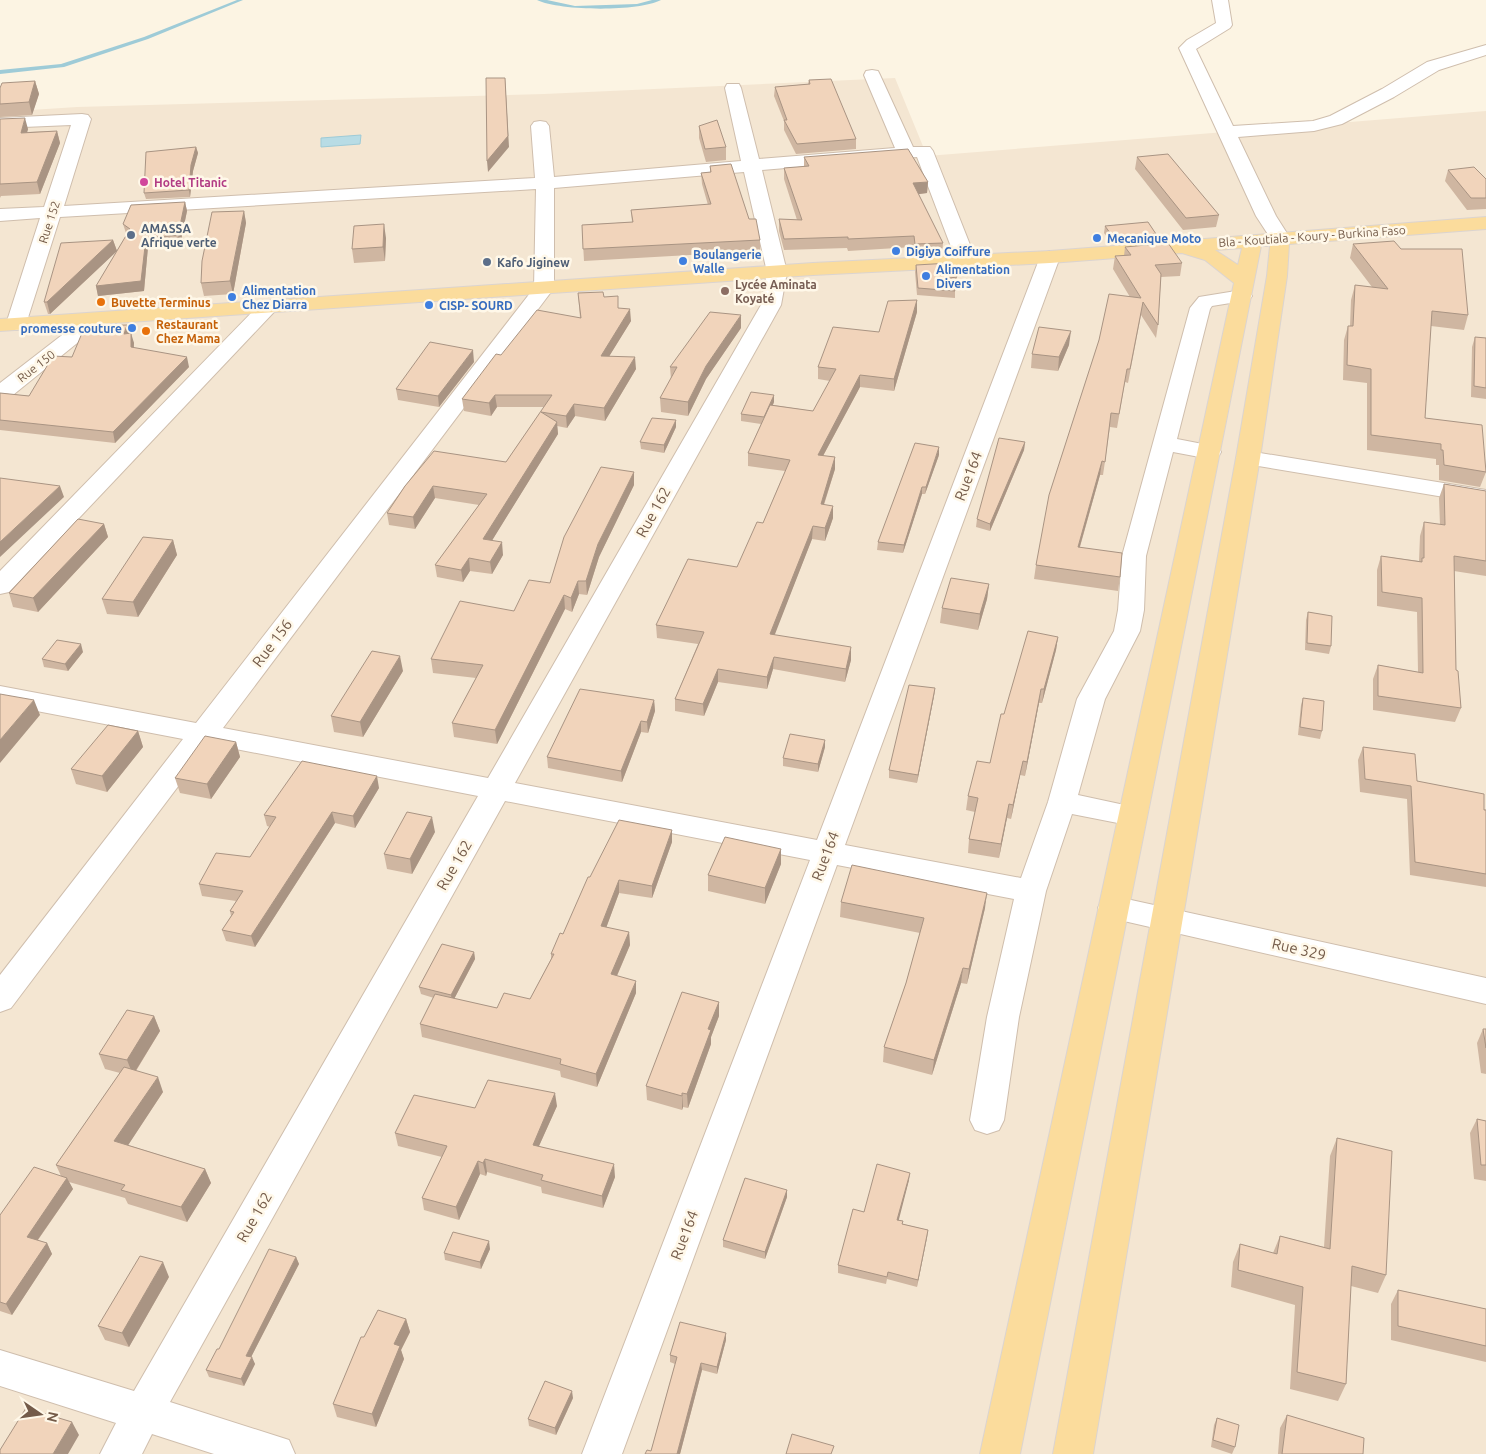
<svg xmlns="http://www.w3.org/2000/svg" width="1486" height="1454" font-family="Ubuntu,sans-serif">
<rect width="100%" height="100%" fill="#fcf4e3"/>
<!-- residential -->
<path fill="#f4e6d2" d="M895 78 927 156 1486 111V1454H0V112L77 107 544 94Z"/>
<!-- water -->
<path fill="#b8dce5" stroke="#9ecbd7" d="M361 135 360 144 321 147V138Z"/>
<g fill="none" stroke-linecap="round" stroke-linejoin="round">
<!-- stream -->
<path fill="#9ecbd7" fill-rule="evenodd" d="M237 0H243L148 39 64 67 0 74V70L61 64 144 37Z
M537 0H547L575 6 637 4 652 0H661C638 12 560 11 537 0Z"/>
<!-- minor casing -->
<g stroke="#cfbead" stroke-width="2">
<path id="minor" d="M1212 0H1228L1232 25 1230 28 1196 49 1233 126 1313 121 1330 116 1382 89 1427 62 1486 45V55L1439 70 1394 97 1342 124 1314 131 1238 137 1276 216 1290 238 1287 242 1280 244 1273 242 1256 216 1179 48 1187 40 1216 23Z
M872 70 878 71 880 75 913 147H930L933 151 976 260 973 264 966 266 959 264 956 260 917 157 762 170 787 272 781 305 515 783 817 840 1040 257 1043 253 1050 251 1057 253 1060 257 845 845 1021 878 1048 802 1077 699 1114 631 1118 610 1122 556 1190 308 1199 297 1242 290 1249 292 1252 296 1249 300 1212 306 1210 309 1177 439 1218 447 1221 452 1218 457 1210 459 1173 452 1146 556 1144 610 1140 631 1105 699 1078 795 1143 809 1147 816 1143 823 1133 826 1072 814 1046 891 1019 1017 1004 1120 999 1130 987 1134 975 1130 970 1120 987 1017 1014 899 837 865 622 1454H582L810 860 505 801 170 1402 289 1440 295 1454H214L152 1434 142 1454H100L116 1423 0 1386V1350L134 1391 478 796 210 744 11 1008 0 1012V975L183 739 0 704V686L196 723 534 288 536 189 60 217 26 324 23 328 16 330 9 328 6 324 40 218 0 221V209L44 207 71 125 0 128V118L82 114 88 115 91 119 64 206 535 178 531 126 534 122 540 121 546 122 549 126 554 177 741 161 725 88 727 84H739L741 88 759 159 895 148 864 75 866 71ZM744 172 767 272 761 305 488 778 223 728 554 288V188Z
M267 302 274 304 277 308 274 312 9 592 0 594V571L260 304Z
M95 313 102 315 105 319 102 323 8 399 0 401V383L88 315Z
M1248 451 1486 490V504L1240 463 1236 458 1240 453Z
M1113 896 1486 978V1004L1102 916 1098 908 1102 900Z"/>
</g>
<!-- major casing -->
<g stroke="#dbd4d0" stroke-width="2">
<path id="major" d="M1486 217V229L1289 244 1287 276 1260 458 1093 1454H1053L1236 458 1267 276 1270 246H1261L1020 1454H980L1234 283 1205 260 1182 253 1050 263 813 275 0 331V319L813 263 1050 251ZM1242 248 1238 265 1215 250Z"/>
</g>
<!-- minor -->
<use href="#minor" fill="#fff" fill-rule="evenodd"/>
<!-- major -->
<use href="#major" fill="#fbdc9c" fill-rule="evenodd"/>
</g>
<!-- wall -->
<path fill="#cfb6a1" d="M809 80 856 139V149L796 154 784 130V121L774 96 775 87 808 84Z
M35 81 39 94 32 115 0 117V88Z
M0 119 28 129 27 132 57 131 60 143 40 194 1 196 0 198Z
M699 126 726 147V160L706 162 699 138Z
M196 147 198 153 193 171 190 197 146 199 144 193Z
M804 157 928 182 927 193 918 194 943 243 942 255 914 256 913 247 848 251 847 248 784 250 779 231V219L797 220 784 179V168L804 167Z
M1137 157 1219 215 1216 227 1183 230 1135 169Z
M710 166 749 219 760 240V251L584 261 582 225 632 222 631 210 708 205 702 184 701 173 710 172Z
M1448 170 1486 179V209L1467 210 1445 181Z
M185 202 187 211 180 245 148 247 144 291 98 296 96 286 117 251 50 314H48L44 302 113 240 117 251 127 234 126 233 123 224Z
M244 211 246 223 233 294 204 296 201 283Z
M1105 226 1156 234 1155 241 1112 244 1104 233Z
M386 238 385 261 354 263 352 249Z
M1353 244 1401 249 1468 315 1464 330 1431 326 1425 418 1486 472 1480 487 1439 480V465H1436V459L1367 450V383L1343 380 1344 340 1348 326H1350L1351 300 1355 285 1372 287 1350 258Z
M1125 247 1182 263 1180 276 1161 277 1158 325 1156 338 1141 315 1128 383 1125 382 1117 428 1110 427 1103 475H1100L1080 547 1120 577 1118 591 1034 579 1036 565 1099 340 1130 297 1113 269 1115 256H1124Z
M916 265 957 277 956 284H952L955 291V298L917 295 915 272Z
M578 293 604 297 618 308 631 321 609 356 636 369 605 421 575 416 567 428 557 426 558 434 492 540 503 555 492 574 470 571 463 582 437 577 435 565 479 505 435 498 415 529 389 525 387 513 405 486 506 462 544 407H497L491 416 464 411 462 399 501 355 580 318Z
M917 300V312L894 391 860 387 823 456 835 457V469L824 505 833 506V518L825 541 812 539 774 635 851 660 845 682 773 669 767 689 718 682 704 716 675 711V699L698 644 657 638 656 625 737 567 763 523 785 471 748 466V453L761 424 741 421V414L774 402 773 405 813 411 830 381 818 379V367L879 332Z
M741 328 706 379 688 416 661 412 660 398 671 379 670 367Z
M129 333 134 343V348L189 367 115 443 0 430V393L29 396 72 357Z
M1475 337 1486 338V399L1471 397 1472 347Z
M1069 345 1058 371 1031 368 1032 354Z
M474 362 439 407 398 400 396 389Z
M676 427 664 453 641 449 640 442Z
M1025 442 1024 450 990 531 976 527 977 519Z
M939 455 925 494H922L903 553 877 550 878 542Z
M634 472V485L599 557 587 595 579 594 572 612 565 609 497 744 454 737 452 723 476 678 433 673 431 659 514 611 550 583Z
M1444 484 1486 491V576L1454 571 1456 670 1461 708 1455 722 1373 710V679L1378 665 1418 672 1417 612 1377 606V570L1381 556 1419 561 1420 536 1424 522 1440 525 1439 498Z
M104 524 108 537 38 612 13 607 9 593Z
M173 540 177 555 138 617 107 614 102 599Z
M989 584 987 599 978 630 940 623 942 608Z
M1308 612 1331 646 1329 654 1305 650 1306 620Z
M1058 637 1056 650 1042 703H1039L1025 776 1020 775 1011 819 1007 818 999 858 968 853 969 839 975 812 966 810 968 796 990 763 1004 714Z
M83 652 68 671 44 667 42 659Z
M403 671 363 737 334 732 331 716Z
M935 688 934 696 917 783 889 778V770Z
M1303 698 1322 731 1320 739 1298 735 1301 705Z
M654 700 655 711 648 733 641 732 622 782 548 768 547 757Z
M138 731 143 747 107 792 76 784 71 769Z
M236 742 240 757 211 799 180 793 175 778Z
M825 747 818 772 783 766V758Z
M1363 747 1417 781 1486 810V887L1410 875 1407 799 1360 792 1358 760Z
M379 788 355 828 335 823 255 947 226 941 222 930 231 916 230 911 236 901 202 896 199 884 250 857 270 827 267 826 264 815Z
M672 830V842L652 898 619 893 606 928 629 932 630 945 617 976 636 993 597 1087 561 1077 560 1071 422 1037 420 1024 434 998 421 994 419 987 474 952 475 959 454 999 497 1008 530 999 551 959V954L563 934 590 877Z
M435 832 412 874 387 869 384 854Z
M781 849V864L765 904 708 891V875Z
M841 902 985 908 967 984 961 983 932 1075 883 1062 884 1047 906 983 920 933 840 917Z
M719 1002V1016L711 1037V1044L688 1108 683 1107 682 1110 647 1100 646 1086Z
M154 1016 160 1031 136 1071 163 1092 128 1145 205 1169 211 1183 187 1222 128 1204 125 1198 69 1182 73 1189 38 1240 47 1243 52 1254 12 1315 0 1311V1215L61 1176 56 1165 120 1073 105 1069 99 1054Z
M1483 1029H1486V1074L1481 1073 1477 1043Z
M557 1106 539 1146 615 1177 603 1208 542 1193 541 1187 487 1172 486 1176 480 1174 459 1220 424 1210 422 1198 442 1157 398 1146 395 1133 475 1108Z
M1477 1119 1486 1121V1181L1474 1179 1470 1133Z
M1337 1138 1386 1275 1378 1293 1351 1286 1346 1384 1338 1401 1290 1389 1295 1305 1231 1287 1233 1262 1240 1244 1273 1253 1280 1236 1324 1247 1330 1156Z
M909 1180 898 1220 903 1224 928 1230 917 1287 887 1279 886 1284 838 1273V1265L864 1212Z
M787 1190V1197L765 1259 723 1247V1240Z
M490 1249 481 1269 445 1260 444 1253Z
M296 1257 299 1264 251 1357 255 1364 244 1386 209 1377 206 1370 219 1349Z
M169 1277 129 1347 105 1340 98 1326Z
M1398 1290 1486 1309V1362L1391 1340V1304Z
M406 1319 410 1332 401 1350 404 1359 376 1427 337 1417 333 1404 364 1337Z
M726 1340 717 1374 702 1370 680 1454H645L651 1451 675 1364 670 1362V1355Z
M573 1398 556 1435 529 1426 528 1419Z
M1287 1415 1363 1454H1278L1280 1428Z
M1217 1418 1235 1447 1232 1454 1211 1447 1214 1425Z"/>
<!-- shaded-wall -->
<path fill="#a99483" d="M505 78 509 147 488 172 487 161Z
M35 81 39 94 32 115 29 102Z
M25 118 28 129 24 144 21 133Z
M57 131 60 143 40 194 37 182Z
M196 147 198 153 193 171 190 197 189 190 191 165Z
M928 182 927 193 912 195 913 183Z
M185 202 187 211 180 245 178 235Z
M244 211 246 223 233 294 230 281Z
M384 224 386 238 385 261 383 247Z
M146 238 148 247 144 291 98 296 96 286Z
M113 240 117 251 50 314 47 302Z
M917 300V312L894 391V379Z
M630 309 631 321 602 368 601 356Z
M741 315V328L706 379 688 416V402L706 366Z
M127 325 130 335 124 334Z
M1071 331 1069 345 1058 371 1059 357Z
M131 333 134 343 133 358 131 347Z
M473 350 474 362 439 407 438 396Z
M187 357 189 367 115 443 113 432Z
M635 357 636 369 605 421 604 408Z
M860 375V387L817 467 818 455Z
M495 395 497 407 491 416 489 403Z
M774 395V402L764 424V417Z
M574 404 575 416 567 428 566 416Z
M676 420V427L664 453V445Z
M557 422 558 434 485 552 483 539Z
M1025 442 1024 450 990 531V524Z
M939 447V455L925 494 926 487Z
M835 457V469L820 516 821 504Z
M1102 461 1100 475 1076 560 1078 547Z
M634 472V485L599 557 587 595 586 581 598 544Z
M60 486 64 497 0 557V542Z
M433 486 435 498 415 529 413 517Z
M922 487V494L903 553 904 545Z
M833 506V518L825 541V528Z
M104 524 108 537 38 612 33 598Z
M813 526 812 539 770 647V634Z
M173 540 177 555 138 617 133 602Z
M502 542 503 555 492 574 490 562Z
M469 558 470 571 463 582 461 570Z
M578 581 579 594 572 612 571 598Z
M989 584 987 599 978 630 980 614Z
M564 595 565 609 497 744 495 730Z
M1058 637 1056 650 1042 703 1044 689Z
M81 644 83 652 68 671 65 664Z
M851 647V660L845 682 846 669Z
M400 656 403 671 363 737 360 722Z
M774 657 773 669 767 689V677Z
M718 669V682L704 716 703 704Z
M935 688 934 696 917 783 918 775Z
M1041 689 1039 703 1025 776 1027 762Z
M34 700 40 715 0 763V740Z
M654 700 655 711 648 733 647 722Z
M641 721V732L622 782 621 771Z
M138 731 143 747 107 792 102 776Z
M825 740V747L818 772V764Z
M236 742 240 757 211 799 207 784Z
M1023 761 1020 775 1011 819 1013 805Z
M377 776 379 788 355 828 353 816Z
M1009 804 1007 818 999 858 1001 844Z
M332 812 335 823 255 947 251 936Z
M432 817 435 832 412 874 410 859Z
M672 830V842L652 898V886Z
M781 849V864L765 904V888Z
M619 880V893L602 939 601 926Z
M987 893 985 908 967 984 969 969Z
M629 932 630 945 612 987 611 974Z
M474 952 475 959 452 1003 451 995Z
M963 968 961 983 932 1075 934 1060Z
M636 981V993L597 1087 596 1074Z
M719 1002V1016L711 1037V1044L688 1108 687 1094 708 1029Z
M154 1016 160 1031 133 1075 127 1060Z
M158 1077 163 1092 121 1156 114 1141Z
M555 1093 557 1106 534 1157 533 1145Z
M682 1093 683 1107 682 1110Z
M485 1159 487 1172 486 1176 483 1163Z
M478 1161 480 1174 459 1220 456 1207Z
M614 1164 615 1177 603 1208 602 1196Z
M205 1169 211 1183 187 1222 181 1207Z
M910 1173 909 1180 897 1227V1220Z
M67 1178 73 1189 32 1248 27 1237Z
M787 1190V1197L765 1259V1252Z
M928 1230 927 1238 917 1287 918 1280Z
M489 1241 490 1249 481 1269 480 1262Z
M47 1243 52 1254 12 1315 6 1304Z
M296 1257 299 1264 248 1363 246 1356Z
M163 1262 169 1277 129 1347 122 1333Z
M406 1319 410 1332 401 1350 404 1359 376 1427 372 1414 394 1344Z
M726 1333V1340L717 1374V1367Z
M252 1357 255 1364 244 1386 241 1379Z
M701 1363 702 1370 680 1454H677Z
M572 1391 573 1398 556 1435 555 1428Z
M72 1422 79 1435 68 1454H53Z"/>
<!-- building -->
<path fill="#f1d4bb" stroke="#a99483" d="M486 78H505L508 136 487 161Z
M831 79 856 139 797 144 784 120H787L775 87 810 84 809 80Z
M35 81 29 102 0 104V88L2 83Z
M25 118 21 133 57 131 37 182 0 184V119Z
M717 120 726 147 705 149 699 126Z
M196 147 191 165 189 190 144 193 146 152Z
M908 149 928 182 913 183 943 243 915 244 914 236 848 239V237L784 239 779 219 802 220 784 168 809 166 804 157Z
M1168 154 1219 215 1186 218 1137 157Z
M731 164 749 219H756L760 240 583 249 582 225 633 222 631 210 711 204 701 173 711 172 710 166Z
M1474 167 1486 179V198H1471L1448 170Z
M185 202 178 235 146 238 141 281 96 286 130 229 123 224 131 205Z
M244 211 230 281 201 283 202 261 212 212Z
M1148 222 1156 234 1113 237 1105 226Z
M384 224 383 247 352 249 354 226Z
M113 240 47 302H44L61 243Z
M1394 241 1401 249H1462L1468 315 1432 311 1425 418 1482 425 1486 472 1444 465 1443 450H1441V444L1371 435V369L1347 365 1348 326H1353L1355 285 1388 289 1353 244Z
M1168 243 1182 263 1155 265 1161 274 1158 325 1143 302 1130 369H1127L1119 414 1111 413 1105 462 1102 461 1078 547 1122 553 1120 577 1036 565 1049 495 1099 340 1109 294 1141 298 1115 256 1131 255 1125 247Z
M950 263 957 277 949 278 955 291 918 288 916 265Z
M603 292 604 297 618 296V308L630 309 601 356 635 357 604 408 574 404 566 416 541 412 557 422 483 539 502 542 490 562 469 558 461 570 435 565 487 494 433 486 413 517 387 513 405 486 434 451 506 462 552 395H495L489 403 462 399 496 354 501 355 537 310 581 318 578 293Z
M917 300 894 379 860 375 818 455 835 457 821 504 833 506 825 528 813 526 770 634 851 647 846 669 774 657 767 677 718 669 703 704 675 699 704 632 656 625 688 559 737 567 757 522 763 523 790 460 748 453 770 405 813 411 836 369 818 367 833 327 879 332 888 301Z
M710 312 741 315 706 366 688 402 660 398 677 367H670Z
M127 325 124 334 131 333V347L187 357 113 432 0 420V393L29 396 53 356 72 357 85 326Z
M1039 327 1071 331 1059 357 1032 354Z
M1475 337 1486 338V388L1474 386Z
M430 342 473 350 438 396 396 389Z
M751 392 774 395 764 417 741 414Z
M652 418 676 420 664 445 640 442Z
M999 438 1025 442 990 524 977 519Z
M915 443 939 447 926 487H922L904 545 878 542Z
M601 467 634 472 598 544 586 581H578L571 598 564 595 495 730 452 723 483 665 431 659 460 601 514 611 529 580 550 583 564 537Z
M0 478 60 486 0 542Z
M1444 484 1486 491V561L1454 556 1456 670 1458 671 1461 708 1378 696V665L1423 673 1422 598 1382 592 1381 556 1422 562V558H1424V522L1445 525Z
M78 519 104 524 33 598 9 593Z
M143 537 173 540 133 602 102 599Z
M951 578 989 584 980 614 942 608Z
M1308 612 1332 616 1331 646 1307 643Z
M1028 631 1058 637 1044 689H1041L1027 762 1023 761 1013 805 1009 804 1001 844 969 839 978 798 968 796 977 761 990 763 1001 714H1004Z
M57 640 81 644 65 664 42 659Z
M372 651 400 656 360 722 331 716Z
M909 685 935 688 918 775 889 770Z
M580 689 654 700 647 722 641 721 621 771 547 757Z
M0 694 34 700 0 740Z
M1303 698 1324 701 1322 731 1300 727Z
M108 725 138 731 102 776 71 769Z
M790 734 825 740 818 764 783 758Z
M205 736 236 742 207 784 175 778Z
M1363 747 1415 754 1417 781 1484 794V810H1486V874L1415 862 1411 786 1365 779Z
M302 761 377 776 353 816 332 812 251 936 222 930 234 912 230 911 243 891 199 884 216 853 250 857 276 817 264 815Z
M407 812 432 817 410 859 384 854Z
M619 820 672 830 652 886 619 880 601 926 629 932 611 974 636 981 596 1074 560 1064 561 1059 420 1024 435 994 497 1008 504 993 530 999 554 954H551L560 933 563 934 588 877H590Z
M725 837 781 849 765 888 708 875Z
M852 865 987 893 969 969 963 968 934 1060 884 1047 906 983 924 918 841 902Z
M442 944 474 952 451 995 419 987Z
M682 992 719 1002 708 1029 711 1030 687 1094 682 1093V1096L646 1086Z
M127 1010 154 1016 127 1060 99 1054Z
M1483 1029H1486V1048Z
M124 1067 158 1077 114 1141 205 1169 181 1207 121 1190 125 1185 56 1165Z
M488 1080 555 1093 533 1145 614 1164 602 1196 541 1180 543 1175 485 1159 483 1163 478 1161 456 1207 422 1198 447 1146 395 1133 414 1095 475 1108Z
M1477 1119 1486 1121V1165H1481Z
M1337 1138 1392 1151 1386 1275 1352 1266 1346 1384 1297 1372 1303 1287 1238 1270 1240 1244 1277 1254 1280 1236 1330 1249Z
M877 1164 910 1173 897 1220 903 1221 902 1224 928 1230 918 1280 888 1272 887 1277 838 1265 853 1209 864 1212Z
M34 1167 67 1178 27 1237 47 1243 6 1304 0 1302V1215Z
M745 1178 787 1190 765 1252 723 1240Z
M453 1232 489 1241 480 1262 444 1253Z
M269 1249 296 1257 246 1356 252 1357 241 1379 206 1370 217 1349H219Z
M140 1256 163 1262 122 1333 98 1326Z
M1398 1290 1486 1309V1346L1398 1326Z
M378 1310 406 1319 394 1344 400 1346 372 1414 333 1404 361 1337H364Z
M680 1322 726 1333 717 1367 701 1363 677 1454H645L647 1450 651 1451 677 1357 670 1355Z
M545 1381 572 1391 555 1428 528 1419Z
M26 1408 72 1422 53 1454H0V1450Z
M1287 1415 1364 1438 1363 1454H1282Z
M1217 1418 1239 1425 1235 1447 1213 1440Z
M792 1434 834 1446 831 1454H786Z"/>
<!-- markers -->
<circle fill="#d1479c" stroke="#fff8e9" stroke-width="2" cx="144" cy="182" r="5"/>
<g fill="#5c6f8a" stroke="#fff8e9" stroke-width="2">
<circle cx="131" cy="235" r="5"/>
<circle cx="487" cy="262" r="5"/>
</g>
<g fill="#3f7fe0" stroke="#fff8e9" stroke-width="2">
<circle cx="1097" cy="238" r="5"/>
<circle cx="896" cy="251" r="5"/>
<circle cx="683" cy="261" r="5"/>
<circle cx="926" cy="276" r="5"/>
<circle cx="232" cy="297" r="5"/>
<circle cx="429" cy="305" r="5"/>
<circle cx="132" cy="328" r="5"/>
</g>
<circle fill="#8d6e63" stroke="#fff8e9" stroke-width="2" cx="725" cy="291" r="5"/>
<g fill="#e8710a" stroke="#fff8e9" stroke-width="2">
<circle cx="101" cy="302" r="5"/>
<circle cx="146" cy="331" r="5"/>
</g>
<g text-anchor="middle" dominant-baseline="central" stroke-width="5" stroke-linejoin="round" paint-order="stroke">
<!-- far-hotel labels -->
<g font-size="12" font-weight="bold" fill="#b23c85" stroke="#fff8e9" text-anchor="start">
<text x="154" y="182">Hotel Titanic</text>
</g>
<!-- far-street labels -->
<g font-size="12" fill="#745b49" stroke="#fff8e9">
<text transform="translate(49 222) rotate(-72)">Rue 152</text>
<text transform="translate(1312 236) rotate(-4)">Bla - Koutiala - Koury - Burkina Faso</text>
<text transform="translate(36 366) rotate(-38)">Rue 150</text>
</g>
<!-- far-service labels -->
<g font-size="12" font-weight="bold" fill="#4e5e75" stroke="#fff8e9" text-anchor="start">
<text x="141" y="228">AMASSA<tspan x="141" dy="14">Afrique verte</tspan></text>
<text x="497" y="262">Kafo Jiginew</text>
</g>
<!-- far-shop labels -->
<g font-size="12" font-weight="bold" fill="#366cbe" stroke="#fff8e9" text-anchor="start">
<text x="1107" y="238">Mecanique Moto</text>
<text x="906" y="251">Digiya Coiffure</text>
<text x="693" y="254">Boulangerie<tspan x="693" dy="14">Walle</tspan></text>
<text x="936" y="269">Alimentation<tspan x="936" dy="14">Divers</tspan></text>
<text x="242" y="290">Alimentation<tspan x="242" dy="14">Chez Diarra</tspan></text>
<text x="439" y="305">CISP- SOURD</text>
<text x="122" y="328" text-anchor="end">promesse couture</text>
</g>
<!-- far-education labels -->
<g font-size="12" font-weight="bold" fill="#785e54" stroke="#fff8e9" text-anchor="start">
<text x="735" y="284">Lycée Aminata<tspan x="735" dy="14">Koyaté</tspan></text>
</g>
<!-- far-food labels -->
<g font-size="12" font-weight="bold" fill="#c56008" stroke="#fff8e9" text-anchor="start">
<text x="111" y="302">Buvette Terminus</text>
<text x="156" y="324">Restaurant<tspan x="156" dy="14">Chez Mama</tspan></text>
</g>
<!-- street labels -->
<g font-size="15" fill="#745b49" stroke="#fff8e9">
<text transform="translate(968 476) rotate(-69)">Rue164</text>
<text transform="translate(653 512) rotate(-61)">Rue 162</text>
<text transform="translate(272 643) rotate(-53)">Rue 156</text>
<text transform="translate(825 856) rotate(-69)">Rue164</text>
<text transform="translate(454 865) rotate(-60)">Rue 162</text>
<text transform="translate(1299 949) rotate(13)">Rue 329</text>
<text transform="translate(254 1217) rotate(-60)">Rue 162</text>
<text transform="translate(684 1235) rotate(-69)">Rue164</text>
</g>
</g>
<!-- north arrow -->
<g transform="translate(40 1414) rotate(103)" stroke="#fff8e9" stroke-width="4" paint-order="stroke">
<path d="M0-4L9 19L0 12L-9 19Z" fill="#745b49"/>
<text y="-8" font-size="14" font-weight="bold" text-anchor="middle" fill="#745b49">N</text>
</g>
</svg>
